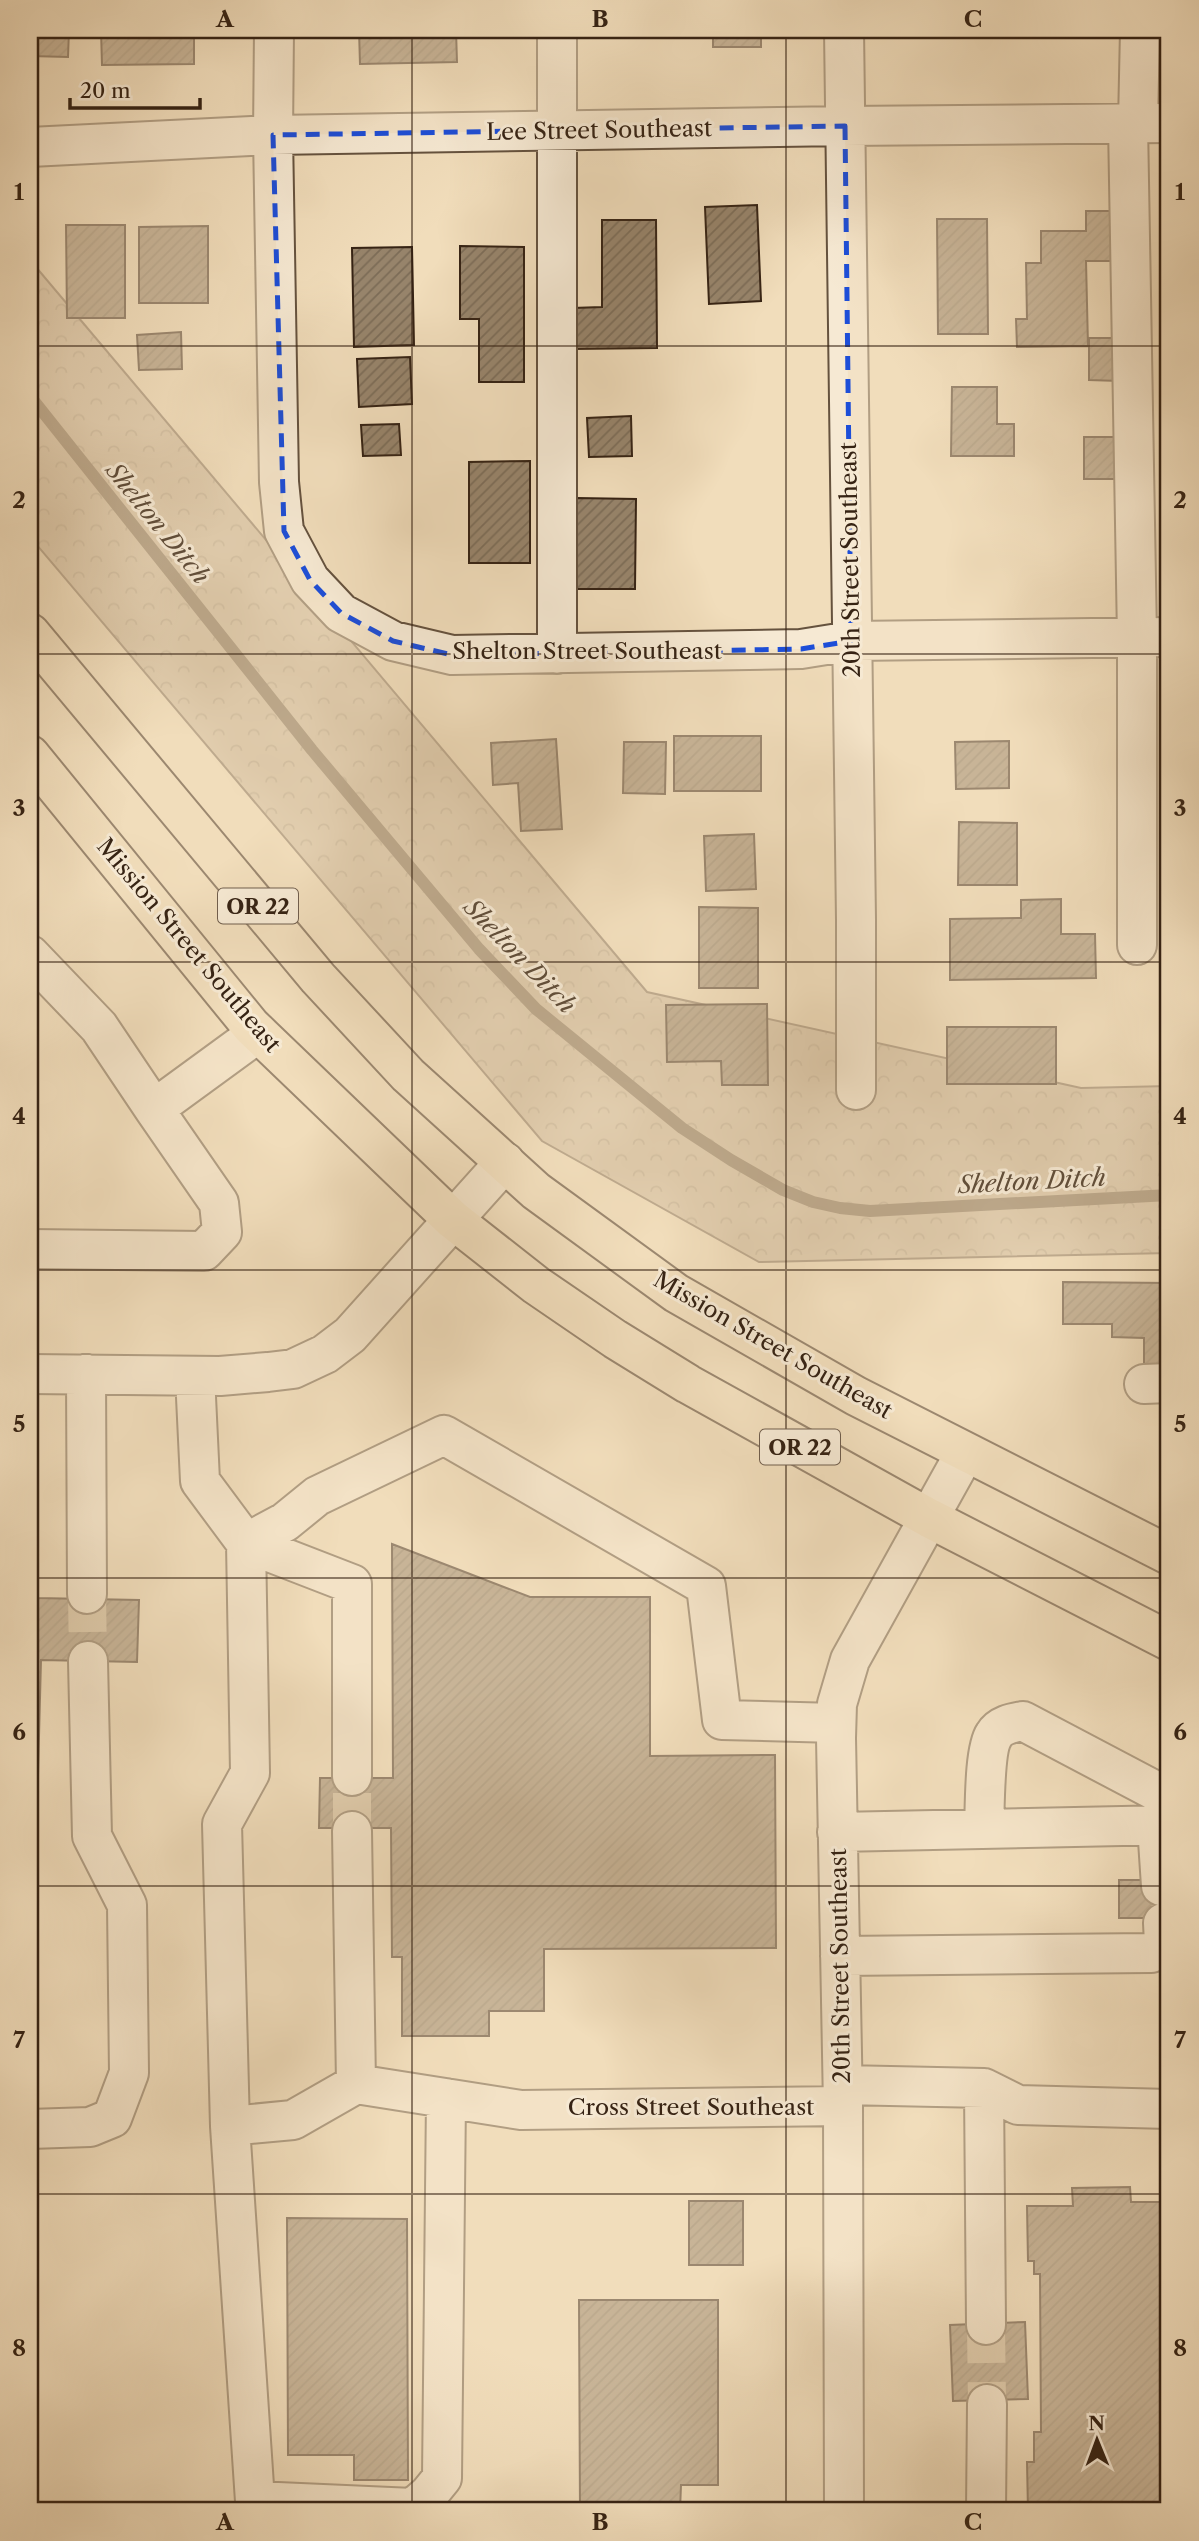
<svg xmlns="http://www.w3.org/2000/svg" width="1199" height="2541" font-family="'Libre Caslon Text',serif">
<defs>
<pattern id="forest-crowns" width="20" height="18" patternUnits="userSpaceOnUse" patternTransform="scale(1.75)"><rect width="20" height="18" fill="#d1bd9f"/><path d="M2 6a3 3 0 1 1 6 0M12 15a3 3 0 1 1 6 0" fill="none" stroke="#b4a288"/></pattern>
<pattern id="building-hatch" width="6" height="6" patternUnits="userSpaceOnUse" patternTransform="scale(1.75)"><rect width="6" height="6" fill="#97846b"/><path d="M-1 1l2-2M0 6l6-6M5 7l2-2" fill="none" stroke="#7c6c57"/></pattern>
</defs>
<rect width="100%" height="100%" fill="#f1ddbb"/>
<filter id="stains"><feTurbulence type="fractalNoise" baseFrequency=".00286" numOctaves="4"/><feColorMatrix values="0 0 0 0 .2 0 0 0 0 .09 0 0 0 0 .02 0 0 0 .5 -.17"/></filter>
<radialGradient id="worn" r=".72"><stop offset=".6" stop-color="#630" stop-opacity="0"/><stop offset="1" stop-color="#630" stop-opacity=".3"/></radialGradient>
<!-- forest -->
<path fill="url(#forest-crowns)" stroke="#84705a" stroke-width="2" d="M30 260 647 992 1081 1088 1169 1086V1253L759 1262 542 1141 30 537Z"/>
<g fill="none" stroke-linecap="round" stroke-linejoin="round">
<!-- stream -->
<path stroke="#806d56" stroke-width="12" d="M30 396 312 750 479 949 536 1009 682 1128 731 1160 783 1190 813 1202 840 1208 870 1211 1169 1195"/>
</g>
<!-- building -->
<path fill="url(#building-hatch)" stroke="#362314" stroke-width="2" d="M30 30H69L68 57 30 56Z
M101 30H194V64L102 65Z
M359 30H456L457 62 360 64Z
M713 30H761V47H713Z
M933 30H998L997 33H933Z
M1027 30H1077V31L1027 33Z
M757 205 761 301 709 304 705 207Z
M1086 211H1118L1119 261H1086L1088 346 1017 347 1016 319H1027L1026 263H1041V231H1086Z
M937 219H987L988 334H938Z
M602 220H656L657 348 573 349V308L602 307Z
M66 225H125V318H67Z
M208 226V303H139V227Z
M460 246 524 247V382H479V319H460Z
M412 247 414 345 354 347 352 248Z
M181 332 182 369 139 370 137 335Z
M1089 338H1119V381L1089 380Z
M410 357 412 404 359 407 357 359Z
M952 387H997V424H1014V456H951Z
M1164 389H1169V432H1165Z
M631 416 632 456 589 457 587 418Z
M399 424 401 455 363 456 361 425Z
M1084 437H1124L1123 479H1084Z
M530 461V563H469V462Z
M577 498 636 499 635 589H576Z
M1160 505H1169V556H1160Z
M674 736H761V791H674Z
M556 739 562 829 521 831 518 783 493 785 491 743Z
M1009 741V788L956 789 955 742Z
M624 742H666L665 794 623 793Z
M959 822 1017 823V885H958Z
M754 834 756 889 706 891 704 836Z
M1061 899V934H1095L1096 978 950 980V919L1021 918V900Z
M699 907 758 908V988H699Z
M767 1004 768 1085H722L721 1061 667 1062 666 1005Z
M947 1027H1056V1084H947Z
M1063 1282 1169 1283V1371L1147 1368 1144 1363V1338L1112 1337V1324H1063Z
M392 1544 530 1597H650V1756L775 1755 776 1948 544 1949V2011H489V2036H402V1957H392L391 1828H319L320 1778H393Z
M30 1555H38L37 1598 139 1600 137 1662 41 1660 37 1813 30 1812Z
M1119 1880H1169V1918H1119Z
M1130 2187 1131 2202H1169V2263H1160L1162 2463H1169V2511H1028L1027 2462H1034V2432H1041L1040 2274H1034V2261H1028L1027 2206H1073L1072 2188Z
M689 2201H743V2265H689Z
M287 2218 407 2219 408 2480H354V2455H288Z
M579 2300H718V2485H681L680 2511H580Z
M1025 2322 1028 2399 953 2401 950 2325Z"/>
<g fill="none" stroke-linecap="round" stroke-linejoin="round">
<!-- minor-tunnel -->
<path stroke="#ccb89a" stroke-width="38" stroke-dasharray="38 19" stroke-linecap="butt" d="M87 1594 88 1661
M352 1831V1776
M986 2325 987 2404"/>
<!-- minor casing -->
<g stroke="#65523e" stroke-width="42">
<path id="minor" d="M274 30 273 135 279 482 284 531 310 580 341 613 393 641 452 655 801 649 851 641 1169 637
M844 30 856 920V1090
M1138 123 1140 30
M1128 124 1137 637V945
M30 147 273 135 845 126 1169 123
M557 654V30
M30 955 99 1027 154 1109 258 1033
M30 1249 204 1251 222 1232 219 1203 154 1109
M30 1374 220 1376 268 1372 293 1369 325 1354 350 1335 505 1162
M86 1374 87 1594
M195 1376 200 1481 246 1543 352 1584V1776
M1144 1384 1169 1383
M1157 1825 1161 1886
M984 1829C985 1809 984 1750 994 1735 1000 1725 1012 1723 1023 1721L1169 1798
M352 1831 356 2084
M837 1832 1169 1825
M840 1956 1151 1953 1164 1943 1163 1923
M843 2085 984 2088 1018 2105 1169 2109
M984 2088 986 2325
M230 2126 222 1824 250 1773 246 1543 285 1522 317 1496 444 1435 706 1586 722 1720 836 1723
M30 2129 90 2127 112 2118 129 2073 127 1905 92 1836 88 1661
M413 2508 429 2494 442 2478 446 2098
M413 2511V2508L255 2501 230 2126 293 2120 356 2084 521 2110 843 2106
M844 2511 843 2106 836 1738 837 1704 850 1660 965 1453
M986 2511 987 2404"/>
</g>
<!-- highway casing -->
<g stroke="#362314" stroke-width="42">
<path id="highway" d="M30 633 318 978 408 1075 536 1191 676 1293 856 1396 1169 1555
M30 755 251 1026 452 1219 536 1285 615 1339 688 1384 929 1518 1169 1641"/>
</g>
<!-- minor -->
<use href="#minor" stroke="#f6e9d3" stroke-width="38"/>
<!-- highway -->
<use href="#highway" stroke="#f1ddbb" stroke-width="38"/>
</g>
<!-- marked area -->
<path d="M0 0H1199V2541H0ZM845 126 851 641 801 649 452 655 393 641 341 613 310 580 284 531 273 135Z" fill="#f1ddbb" fill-opacity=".55" fill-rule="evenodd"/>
<path fill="none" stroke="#1d4ed8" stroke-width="5" stroke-dasharray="14 9" stroke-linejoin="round" d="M845 126 851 641 801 649 452 655 393 641 341 613 310 580 284 531 273 135Z"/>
<!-- grid -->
<path fill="none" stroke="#362314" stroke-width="2" stroke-opacity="0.55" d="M412 30V2511M786 30V2511M30 346H1169M30 654H1169M30 962H1169M30 1270H1169M30 1578H1169M30 1886H1169M30 2194H1169"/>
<g text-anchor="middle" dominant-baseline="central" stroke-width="6" stroke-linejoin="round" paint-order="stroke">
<!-- shield labels -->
<g fill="#f6e9d3" stroke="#705e4d" stroke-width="2">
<rect x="218" y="888.5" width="80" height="35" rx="5"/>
<rect x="760" y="1429.5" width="80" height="35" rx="5"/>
</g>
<g font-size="21" font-weight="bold" fill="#362314">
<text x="258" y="906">OR 22</text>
<text x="800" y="1447">OR 22</text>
</g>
<!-- street labels -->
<g font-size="23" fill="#362314" stroke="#f6e9d3">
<text transform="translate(599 130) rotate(-1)">Lee Street Southeast</text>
<text transform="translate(850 560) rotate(-91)">20th Street Southeast</text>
<text x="587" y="651">Shelton Street Southeast</text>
<text transform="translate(189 945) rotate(50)">Mission Street Southeast</text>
<text transform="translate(773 1345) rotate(30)">Mission Street Southeast</text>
<text transform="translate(840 1966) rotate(-91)">20th Street Southeast</text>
<text x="691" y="2107">Cross Street Southeast</text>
</g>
<!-- water labels -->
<g font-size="24" font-style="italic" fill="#614e3a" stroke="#f6e9d3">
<text transform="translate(158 523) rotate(51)">Shelton Ditch</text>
<text transform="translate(520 956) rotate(46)">Shelton Ditch</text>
<text transform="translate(1032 1181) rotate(-3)">Shelton Ditch</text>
</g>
</g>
<!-- margin -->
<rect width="1199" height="2541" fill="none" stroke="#f1ddbb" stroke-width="77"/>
<!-- north arrow -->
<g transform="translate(1097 2440) rotate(359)" stroke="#f6e9d3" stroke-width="5" paint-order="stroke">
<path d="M0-5L12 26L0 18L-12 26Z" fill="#362314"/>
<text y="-10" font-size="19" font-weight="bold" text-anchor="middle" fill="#362314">N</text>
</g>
<!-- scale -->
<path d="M70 98v10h130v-10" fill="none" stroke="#362314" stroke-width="3.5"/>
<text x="80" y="98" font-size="21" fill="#362314" stroke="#f6e9d3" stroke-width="5" paint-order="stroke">20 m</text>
<rect x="38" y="38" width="1122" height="2464" fill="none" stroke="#362314" stroke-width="2.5"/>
<g font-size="23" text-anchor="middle" font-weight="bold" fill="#362314">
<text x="225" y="27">A</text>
<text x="600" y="27">B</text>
<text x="973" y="27">C</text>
<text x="19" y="200">1</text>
<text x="1180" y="200">1</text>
<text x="19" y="508">2</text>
<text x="1180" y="508">2</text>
<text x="19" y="816">3</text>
<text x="1180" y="816">3</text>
<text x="19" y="1124">4</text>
<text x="1180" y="1124">4</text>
<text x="19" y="1432">5</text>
<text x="1180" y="1432">5</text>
<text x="19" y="1740">6</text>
<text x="1180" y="1740">6</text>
<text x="19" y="2048">7</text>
<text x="1180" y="2048">7</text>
<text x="19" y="2356">8</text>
<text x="1180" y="2356">8</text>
<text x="225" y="2530">A</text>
<text x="600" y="2530">B</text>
<text x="973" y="2530">C</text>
</g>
<rect width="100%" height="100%" filter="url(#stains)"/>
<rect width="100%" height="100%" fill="url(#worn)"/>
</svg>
